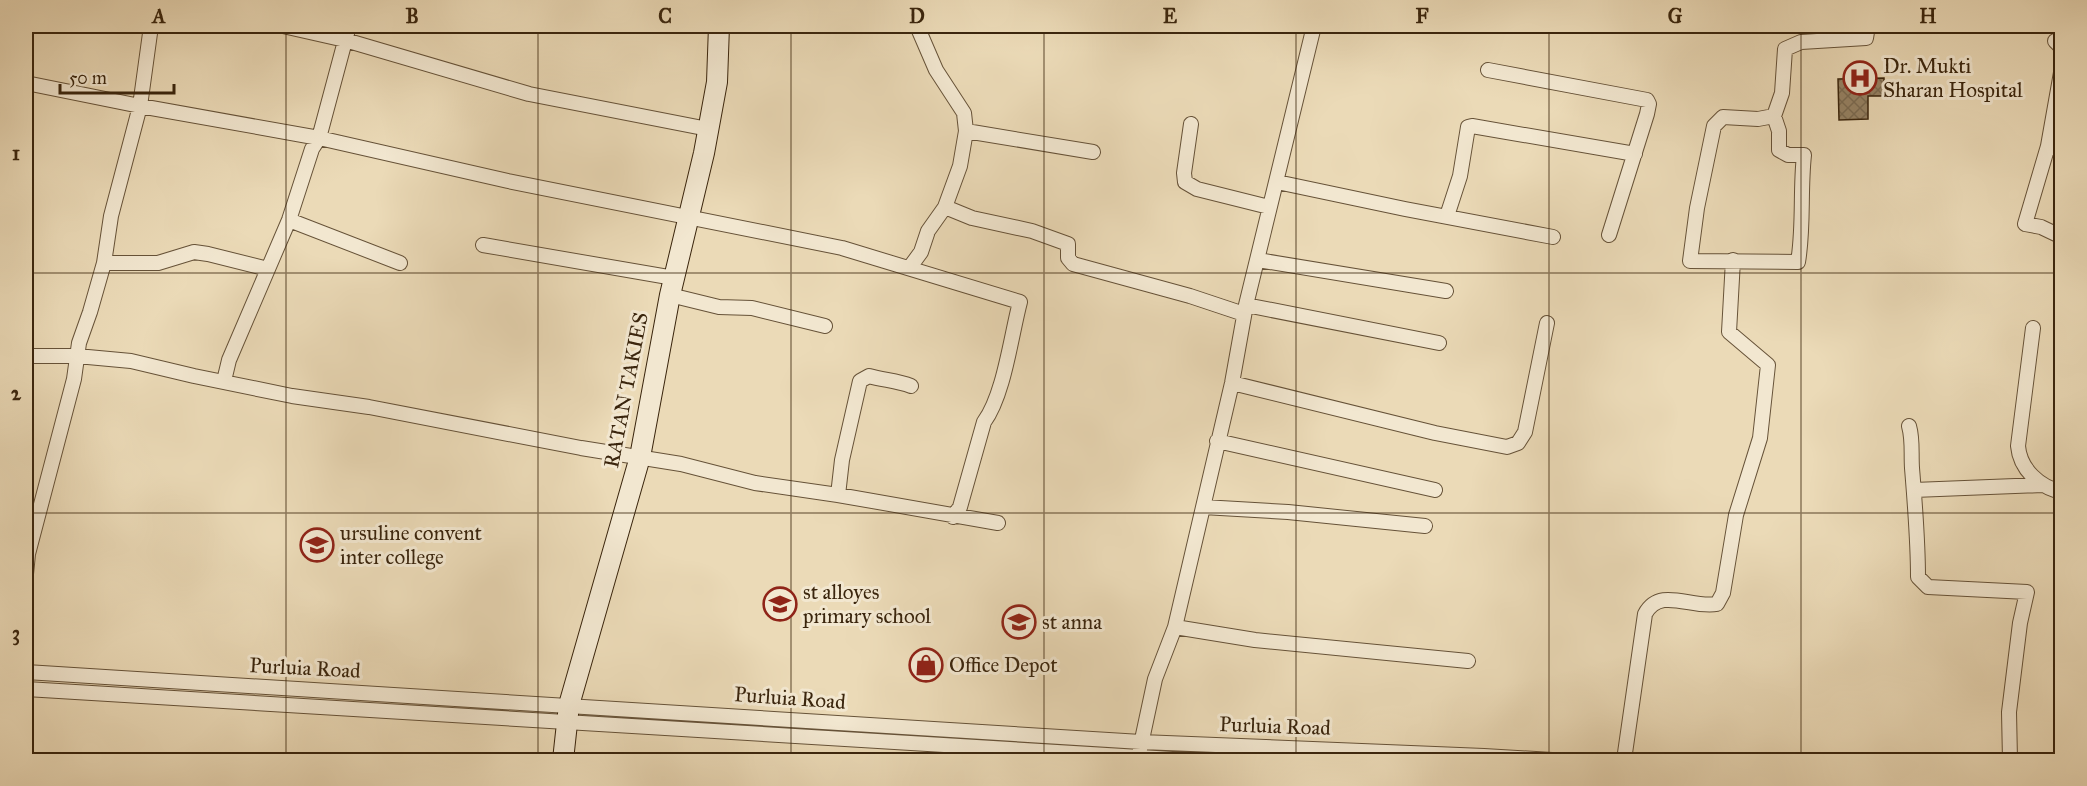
<svg xmlns="http://www.w3.org/2000/svg" width="2087" height="786" font-family="'IM FELL Great Primer',serif">
<defs>
<pattern id="building-cross-hatch" width="8" height="8" patternUnits="userSpaceOnUse" patternTransform="scale(1.5)"><rect width="8" height="8" fill="#968365"/><path d="M0 0l8 8M0 8l8-8" fill="none" stroke="#7b6b52"/></pattern>
</defs>
<rect width="100%" height="100%" fill="#ebdab7"/>
<filter id="stains"><feTurbulence type="fractalNoise" baseFrequency=".00333" numOctaves="4"/><feColorMatrix values="0 0 0 0 .2 0 0 0 0 .09 0 0 0 0 .02 0 0 0 .5 -.17"/></filter>
<radialGradient id="worn" r=".72"><stop offset=".6" stop-color="#630" stop-opacity="0"/><stop offset="1" stop-color="#630" stop-opacity=".3"/></radialGradient>
<!-- building -->
<path fill="url(#building-cross-hatch)" stroke="#3a250d" stroke-width="1.5" d="M1884 78V96H1868V119L1839 120 1838 79Z"/>
<g fill="none" stroke-linecap="round" stroke-linejoin="round">
<!-- street casing -->
<g stroke="#665238" stroke-width="16">
<path id="street" d="M283 26 345 40 529 94 708 129
M2055 41 2062 48
M2062 67 2048 146 2062 150
M1488 70 1647 100 1649 104 1647 114 1609 235
M26 83 140 106 319 138 508 181 842 248 1020 302C1011 336 1004 395 984 422L960 507 953 517
M1774 116 1779 131V150L1788 155H1804C1800 191 1804 227 1798 262L1690 261 1697 208 1714 126 1723 117 1758 119 1774 116 1782 93 1785 49 1801 42 1866 38 1868 26
M1191 124 1184 173 1185 182 1197 189 1269 207
M966 131 1093 152
M2048 146 2025 224 2041 227 2062 237
M1277 182 1405 209 1553 237
M945 207 972 218 1032 231 1068 244V258L1073 264 1190 296 1244 314
M1447 216 1460 176 1468 127 1472 126 1635 154
M289 220 400 263
M483 245 674 278
M1258 260 1446 291
M104 263H158L194 252 208 254 268 269
M910 267 921 252 928 231 945 207 960 166 966 131 964 113 936 70 917 26
M670 295 719 307 752 308 825 326
M1246 305 1439 343
M2033 328 2018 446C2020 469 2039 487 2062 492
M26 356H77L131 361 194 376 292 396 369 407 581 448 681 464 755 483 838 495 998 523
M224 381 229 360 289 220 312 149 319 138 349 26
M1232 383 1435 433 1507 447 1518 443 1525 432 1547 323
M1909 426C1913 440 1911 453 1912 468 1915 505 1918 540 1918 577L1928 587 2027 592 2020 623 2009 712 2010 760
M1217 441 1435 490
M1914 490 2042 485
M838 495 842 460 860 381 869 376C883 380 898 381 911 386
M1203 507 1288 512 1425 526
M26 574 28 554 74 379 79 343 90 312 104 263 111 216 140 106 151 26
M1175 627 1255 640 1468 661
M26 672 1141 742 1484 756 1552 760
M26 689 1189 760
M1140 749 1155 679 1175 627 1232 383 1246 305 1314 26
M1624 760 1645 614C1660 586 1691 609 1717 604L1723 593 1736 515 1760 438 1768 365 1729 332 1733 260"/>
</g>
<!-- secondary casing -->
<g stroke="#3a250d" stroke-width="22">
<path id="secondary" d="M563 760 569 705 640 457 670 295 704 153 717 82 719 26"/>
</g>
<!-- street -->
<use href="#street" stroke="#f2e7d0" stroke-width="14"/>
<!-- secondary -->
<use href="#secondary" stroke="#f2e7d0" stroke-width="20"/>
</g>
<!-- grid -->
<path fill="none" stroke="#3a250d" stroke-width="1.5" stroke-opacity="0.55" d="M286 26V760M538 26V760M791 26V760M1044 26V760M1296 26V760M1549 26V760M1801 26V760M26 273H2062M26 513H2062"/>
<!-- icons -->
<defs>
<g id="hospital-ring" transform="scale(1.725)"><circle r="9.5" fill="#f2e7d0" stroke="#8f2418" stroke-width="1.5"/><path d="M-5-5h3v3.5h4V-5h3V5h-3V1.5h-4V5h-3Z" fill="#8f2418"/></g>
<g id="university-ring" transform="scale(1.725)"><circle r="9.5" fill="#f2e7d0" stroke="#8f2418" stroke-width="1.5"/><path d="M0-5L7-2L0 1L-7-2ZM-4 1L0 2.5L4 1V4Q0 6-4 4Z" fill="#8f2418"/></g>
<g id="school-ring" transform="scale(1.725)"><circle r="9.5" fill="#f2e7d0" stroke="#8f2418" stroke-width="1.5"/><path d="M0-5L7-2L0 1L-7-2ZM-4 1L0 2.5L4 1V4Q0 6-4 4Z" fill="#8f2418"/></g>
<g id="shop-ring" transform="scale(1.725)"><circle r="9.5" fill="#f2e7d0" stroke="#8f2418" stroke-width="1.5"/><path d="M-5-2.5h2.3a2.7 3.5 0 0 1 5.4 0H5L5.5 6h-11ZM-1.5-2.5h3a1.5 2.3 0 0 0-3 0Z" fill="#8f2418"/></g>
</defs>
<g fill-rule="evenodd">
<use href="#hospital-ring" x="1860" y="78"/>
<use href="#university-ring" x="317" y="545"/>
<use href="#school-ring" x="780" y="604"/>
<use href="#school-ring" x="1019" y="622"/>
<use href="#shop-ring" x="926" y="665"/>
</g>
<g text-anchor="middle" dominant-baseline="central" stroke-width="6" stroke-linejoin="round" paint-order="stroke">
<!-- poi labels -->
<g font-size="21" fill="#3a250d" stroke="#f2e7d0" text-anchor="start">
<text x="1883" y="66">Dr. Mukti<tspan x="1883" dy="24">Sharan Hospital</tspan></text>
<text x="340" y="533">ursuline convent<tspan x="340" dy="24">inter college</tspan></text>
<text x="803" y="592">st alloyes<tspan x="803" dy="24">primary school</tspan></text>
<text x="1042" y="622">st anna</text>
<text x="949" y="665">Office Depot</text>
</g>
<!-- street labels -->
<g font-size="21" fill="#3a250d" stroke="#f2e7d0">
<text transform="translate(626 390) rotate(-79)">RATAN TAKIES</text>
<text transform="translate(305 668) rotate(3)">Purluia Road</text>
<text transform="translate(790 698) rotate(4)">Purluia Road</text>
<text transform="translate(1275 726) rotate(2)">Purluia Road</text>
</g>
</g>
<!-- margin -->
<rect width="2087" height="786" fill="none" stroke="#ebdab7" stroke-width="66"/>
<!-- scale -->
<path d="M60 84v9h114v-9" fill="none" stroke="#3a250d" stroke-width="3"/>
<text x="69" y="84" font-size="18" fill="#3a250d" stroke="#f2e7d0" stroke-width="4.5" paint-order="stroke">50 m</text>
<rect x="33" y="33" width="2021" height="720" fill="none" stroke="#3a250d" stroke-width="2"/>
<g font-size="20" text-anchor="middle" font-weight="bold" fill="#3a250d">
<text x="159" y="23">A</text>
<text x="412" y="23">B</text>
<text x="665" y="23">C</text>
<text x="917" y="23">D</text>
<text x="1170" y="23">E</text>
<text x="1422" y="23">F</text>
<text x="1675" y="23">G</text>
<text x="1928" y="23">H</text>
<text x="16" y="160">1</text>
<text x="16" y="400">2</text>
<text x="16" y="640">3</text>
</g>
<rect width="100%" height="100%" filter="url(#stains)"/>
<rect width="100%" height="100%" fill="url(#worn)"/>
</svg>
